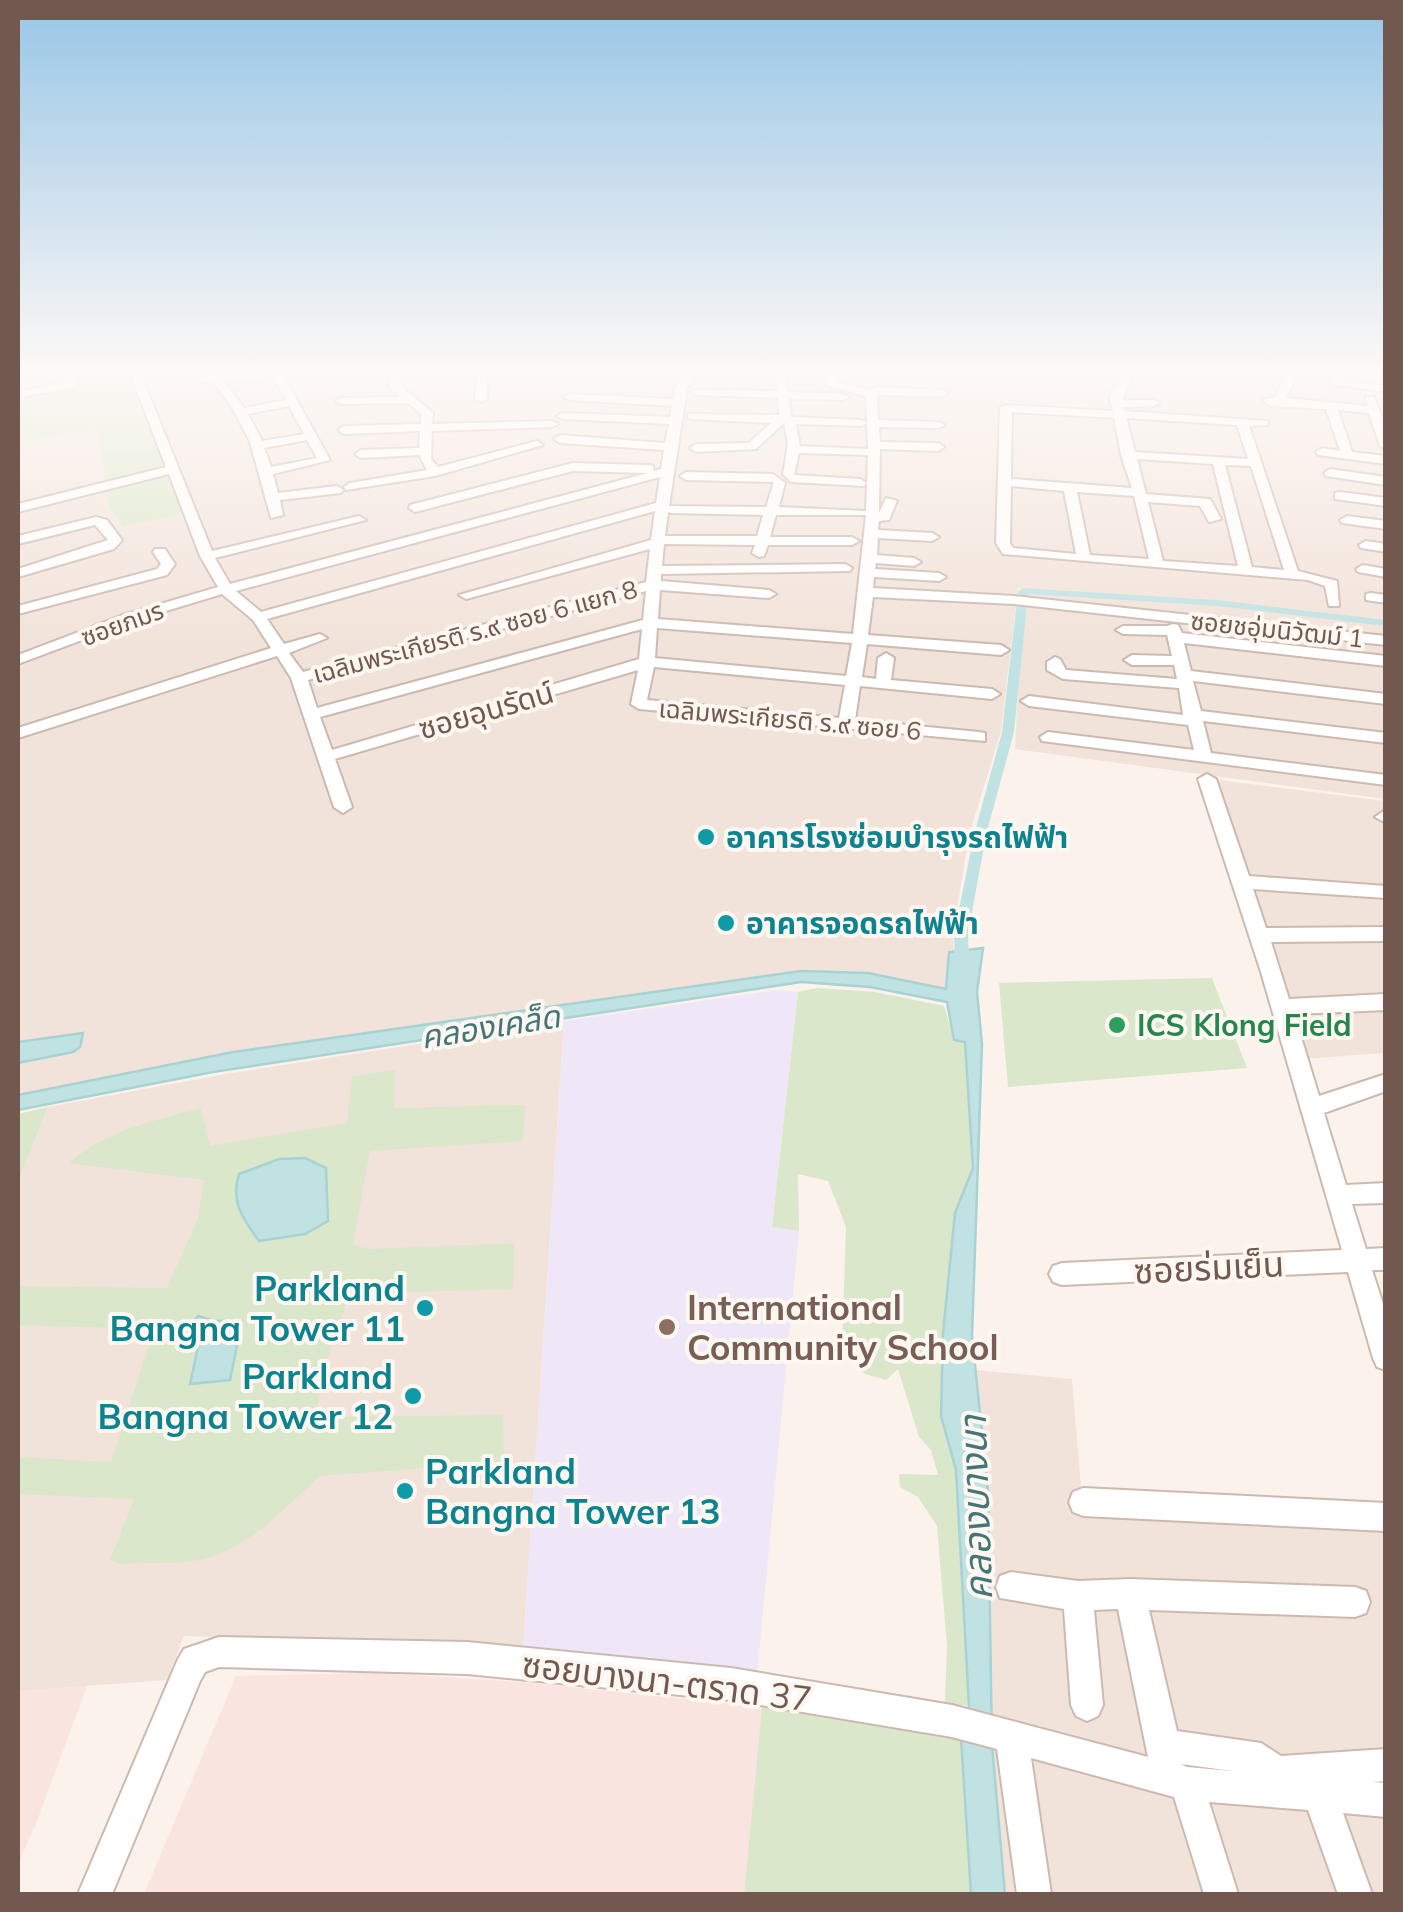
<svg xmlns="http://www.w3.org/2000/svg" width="1403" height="1912" font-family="Mulish,'Noto Sans Thai',sans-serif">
<rect width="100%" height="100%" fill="#fbf2eb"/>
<!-- residential -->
<path fill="#f2e3da" d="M18 375H1385V620L1217 600 1018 588 1001 731 969 835 953 933 955 996 803 974 18 1101Z
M1023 591 1212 603 1385 623V799L1015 749Z
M1212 779 1385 801V1053L1303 1059Z
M564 1021 523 1649 184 1636 167 1680 18 1691V1182L48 1107 225 1074Z
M976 1370 1072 1379 1081 1487 1385 1505V1894H1006L992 1745 988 1491Z"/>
<!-- commercial -->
<path fill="#f9e4e0" d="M376 1673 521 1682 762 1707 744 1894H144L236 1676Z
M87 1686 37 1821 18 1864V1691Z"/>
<!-- education -->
<path fill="#efe7f7" d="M777 990 798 992 772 1226 799 1231 757 1675 637 1657 523 1649 564 1021Z"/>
<!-- green -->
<path fill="#dae7ca" d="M129 375 182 514 123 526 109 507 98 429 18 442V396C55 388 91 379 129 375Z
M1212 978 1247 1068 1008 1087 999 983Z
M817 988 875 992 944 1006 954 1040 965 1042 973 1168 955 1213 943 1333 941 1416 956 1470 969 1706 945 1703 947 1646 937 1526 918 1497 900 1487 899 1474 938 1475 931 1450 919 1437 898 1369 886 1380 865 1374 842 1348 846 1227 828 1181 798 1174 799 1231 772 1227 798 992Z
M395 1070 394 1108 525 1105 523 1141 370 1151 353 1244 367 1249 514 1243 513 1289 350 1294 323 1372 316 1417 503 1415 504 1462 320 1476C287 1506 257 1540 214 1556 185 1566 150 1562 120 1564L110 1560 134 1499 18 1494V1457L111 1462 154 1329 18 1325V1286L167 1288 198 1218 204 1180 69 1163C106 1130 154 1121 201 1108L210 1146 347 1123 352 1076Z
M48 1107 18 1182V1114Z
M762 1707 961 1738 971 1894H744Z"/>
<!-- water -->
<path fill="#c1e2e3" stroke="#a8d2d3" stroke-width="2.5" d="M983 948 977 992 982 1044 972 1336 988 1491 992 1745 1005 1894H971L961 1738 969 1706 956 1470 941 1416 943 1333 955 1213 973 1168 965 1042 954 1040 947 1002 870 987 801 982 213 1072 18 1110V1095L233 1052 801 971 868 973 946 989 949 952Z
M83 1033 80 1047 73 1052 18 1063V1042Z
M305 1158 326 1168 328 1221 305 1234 259 1241C243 1219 230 1202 239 1174L279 1159Z
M198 1316 214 1321H242L230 1380 190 1384 198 1347 188 1329Z"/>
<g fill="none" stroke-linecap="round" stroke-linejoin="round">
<!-- canal -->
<path fill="#c1e2e3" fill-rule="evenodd" d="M1023 588 1218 600 1386 620V626L1218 606 1028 594 1014 732 986 835 968 934 969 965 962 970 955 965 954 934 974 835 1002 732 1018 591Z"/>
<!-- minor casing -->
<g stroke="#ccbab1" stroke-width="4">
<path id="minor" d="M62 375H73L78 381 74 387 18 398V392L66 382Z
M131 375H141L212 551 359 516 366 520 215 558 230 584 648 473 573 471 415 512 409 508 410 505 573 463 649 465 653 466 654 471 661 469 664 450 560 443 554 439 560 435 665 443 669 424 563 419 557 416 563 413 670 417 672 406 569 400 563 397 569 394 673 399 675 388 685 375H695L687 388 669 506 766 507 774 482 686 480 680 476 686 472 773 474 785 483 779 507 866 511 868 455 799 453 794 475 860 479 866 483 864 486 791 482 783 474 788 444 784 423 756 449 696 452 690 448 696 444 749 443 771 423 692 419 688 418V414L779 415 778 398 697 395 691 392 693 390 777 391 776 375H786L788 392 843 394 849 397 843 400 789 399 791 417 861 420 867 423 861 426 796 424 800 446 868 449 866 396 828 386 824 382 828 375H838L836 382 869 390 877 387 942 390 948 393 942 396 877 395 878 420 939 422 945 425 939 428 879 427 880 442 938 443 944 447 938 451 880 449 879 513 886 498 897 501 889 520 879 521 878 530 932 533 939 537 932 541 878 538 877 555 914 558 921 562 914 566 876 563 875 569 939 573 946 577 939 581 874 577 873 588 1014 596 1386 636V645L1014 604 873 597 868 635 1001 645 1009 650 1001 655 867 644 862 677 876 679 878 658 886 653 894 658 891 680 992 689 1000 694 992 699 860 686 855 720 979 732 985 733V741L639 709 631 704 638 670 335 759 352 807 343 813 334 807 291 678 277 656 18 738V728L271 648 253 620 222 594 133 621 18 664V655L123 615 218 587 200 556 169 474 18 512V504L166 467ZM660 477 656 503 261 612 236 591ZM655 511 651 540 459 595 466 599 650 549 646 582 303 672 289 653 327 638 320 634 284 644 267 619ZM668 512 672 513 763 515 757 536H665ZM776 515H866L853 634 658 619 660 590 769 598 776 594 769 590 661 581V574L850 571 852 568 845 564 662 566 664 544 755 545 752 553 759 557 764 556 768 545H852L859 541 852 537H770ZM646 591 643 620 317 708 308 680ZM657 628 852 643 846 676 655 658ZM642 629 639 659 332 750 320 717ZM654 667 845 685 839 718 647 700Z
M212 375H283L330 460 273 474 278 493 337 486 343 490 341 493 280 500 283 515 271 518 250 442 233 409 213 381 197 382 192 379ZM274 378 286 400 244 408 224 381ZM289 406 304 434 262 441 248 414ZM307 440 317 458 271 467 264 448Z
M390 375H400L401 386 433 413 432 424 552 421 558 424 552 427 432 431 431 459 438 467 537 441 543 445 435 476 346 490 344 487 350 483 427 470 419 455 361 458 355 454 361 450 419 448 420 431 344 434 338 430 344 426 421 424V414L408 403 341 404 335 401 341 398 400 397 389 387Z
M477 375H487V399L481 402 475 399Z
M1122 375H1132L1122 400H1154L1160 403 1154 406 1123 407 1124 411 1268 421V425L1249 426 1298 571 1337 581 1339 606H1329L1325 586 1308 580 1003 554 996 543 1000 408 1006 405 1113 411 1109 397ZM1012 412 1114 418 1121 455 1132 488 1011 479ZM1126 418 1237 425 1248 459 1135 452ZM1137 459 1213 464 1238 566 1163 561 1148 502 1200 506 1209 522 1221 519 1210 499 1146 494ZM1225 465 1251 466 1284 570 1252 567ZM1011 486 1064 491 1076 554 1013 548 1010 543ZM1077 492 1134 496 1149 559 1090 555Z
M1287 375H1297L1286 398 1367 406 1366 397H1374L1386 427V449L1380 446 1369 413 1338 410 1352 452 1386 456V464L1318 455 1316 452 1322 448 1340 451 1326 409 1270 406 1262 400 1275 397Z
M1333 375H1343L1341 380 1386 386V392L1331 384Z
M1330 469 1386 477V485L1326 476 1324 473Z
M1340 492 1386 498V506L1335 499V493Z
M1347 516 1386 521V529L1342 523 1340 520Z
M96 517 107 520 122 540 114 549 18 577V569L108 540 95 525 18 544V536Z
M1366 541 1386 544V552L1361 548 1359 545Z
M155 549H165L175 564 167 575 18 614V606L157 569 161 564 153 552Z
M1363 565 1386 569V577L1358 572 1356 569Z
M1371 593 1386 595V603L1366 600V594Z
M1173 624 1178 625 1182 633 1386 656V666L1184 643 1191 671 1386 694V704L1193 681 1201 711 1386 733V743L1203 721 1211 753 1386 775V785L1042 741 1040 737 1048 732 1194 750 1188 725 1029 706 1021 701 1029 696 1183 715 1179 688 1063 679 1047 670V662L1055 657 1060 659 1066 670 1177 679 1174 665H1132L1124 660 1132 655 1172 656 1167 635 1123 634 1116 630 1123 626H1167Z
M1207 774 1216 779 1249 876 1386 886V898L1253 889 1266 928 1386 927V941L1271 942 1289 999 1386 994V1010L1294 1014 1319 1096 1386 1074V1091L1324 1113 1346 1185 1386 1183V1203L1352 1204 1366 1249 1386 1248V1270H1372L1386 1313V1370L1377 1367 1373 1358 1348 1272 1062 1285 1053 1282 1049 1274 1053 1266 1062 1263 1342 1250 1261 972 1198 779Z
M1384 811 1386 812V823L1375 817Z
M1083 1488 1386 1503V1531L1083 1516 1073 1512 1069 1502 1073 1492Z
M1011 1572 1078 1581 1130 1579 1355 1587 1366 1591 1370 1602 1366 1613 1355 1617 1149 1610 1177 1731 1261 1743 1281 1756 1386 1749V1781L1373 1782 1386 1783V1817L1343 1813 1372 1894H1338L1308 1810 1209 1802 1238 1894H1204L1174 1797 1031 1758 1051 1894H1017L997 1749 952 1737 731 1700 467 1674 219 1667 205 1672 200 1681 112 1894H78L178 1659 184 1649 219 1637 467 1642 731 1668 952 1705 1148 1757 1118 1609 1094 1610 1103 1705 1098 1716 1087 1721 1076 1716 1071 1705 1064 1609 1000 1598 996 1587 1000 1576ZM1181 1764 1232 1771 1187 1767Z"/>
</g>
<!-- minor -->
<use href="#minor" fill="#fff" fill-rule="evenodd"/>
</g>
<!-- sky -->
<linearGradient id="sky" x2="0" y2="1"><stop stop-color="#98c6e6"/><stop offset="0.58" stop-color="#fdf9f6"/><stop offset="1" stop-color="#fdf9f6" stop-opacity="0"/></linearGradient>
<rect width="1403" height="642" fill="url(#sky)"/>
<!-- markers -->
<g fill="#0f9aa8" stroke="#fdf7f1" stroke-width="4">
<circle cx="706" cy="837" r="10"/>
<circle cx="726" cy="923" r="10"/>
<circle cx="425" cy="1308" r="10"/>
<circle cx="413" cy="1396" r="10"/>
<circle cx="405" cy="1491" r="10"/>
</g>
<circle fill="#2e9e5b" stroke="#fdf7f1" stroke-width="4" cx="1117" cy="1025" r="10"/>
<circle fill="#8d6e63" stroke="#fdf7f1" stroke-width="4" cx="667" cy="1327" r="10"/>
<g text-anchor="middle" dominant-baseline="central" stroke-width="8" stroke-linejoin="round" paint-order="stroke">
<!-- far-street labels -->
<g font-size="25" fill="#735850" stroke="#fdf7f1">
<text transform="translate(122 623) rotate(-20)">ซอยภมร</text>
<text transform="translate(1277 629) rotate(6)">ซอยชอุ่มนิวัฒม์ 1</text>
<text transform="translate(475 631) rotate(-15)">เฉลิมพระเกียรติ ร.๙ ซอย 6 แยก 8</text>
<text transform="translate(790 719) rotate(5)">เฉลิมพระเกียรติ ร.๙ ซอย 6</text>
</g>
<!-- street labels -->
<g font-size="30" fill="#735850" stroke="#fdf7f1">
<text transform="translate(486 710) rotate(-16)">ซอยอุนรัดน์</text>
</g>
<!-- culture labels -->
<g font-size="30" font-weight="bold" fill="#0d838f" stroke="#fdf7f1" text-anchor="start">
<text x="726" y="837">อาคารโรงซ่อมบำรุงรถไฟฟ้า</text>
<text x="746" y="923">อาคารจอดรถไฟฟ้า</text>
</g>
<!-- leisure labels -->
<g font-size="30" font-weight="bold" fill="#27864d" stroke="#fdf7f1" text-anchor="start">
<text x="1137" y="1025">ICS Klong Field</text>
</g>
<!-- water labels -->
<g font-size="32" font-style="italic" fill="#457576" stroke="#fdf7f1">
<text transform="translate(490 1026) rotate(-9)">คลองเคล็ด</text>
</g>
<!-- near-street labels -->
<g font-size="35" fill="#735850" stroke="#fdf7f1">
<text transform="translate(1209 1267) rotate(-3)">ซอยร่มเย็น</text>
<text transform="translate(667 1681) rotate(7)">ซอยบางนา-ตราด 37</text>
</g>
<!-- near-culture labels -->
<g font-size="35" font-weight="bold" fill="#0d838f" stroke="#fdf7f1" text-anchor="end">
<text x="405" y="1288">Parkland<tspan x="405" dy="40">Bangna Tower 11</tspan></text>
<text x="393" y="1376">Parkland<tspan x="393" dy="40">Bangna Tower 12</tspan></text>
<text x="425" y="1471" text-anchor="start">Parkland<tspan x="425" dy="40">Bangna Tower 13</tspan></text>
</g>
<!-- near-education labels -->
<g font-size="35" font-weight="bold" fill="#785e54" stroke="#fdf7f1" text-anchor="start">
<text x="687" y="1307">International<tspan x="687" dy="40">Community School</tspan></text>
</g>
<!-- near-water labels -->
<g font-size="38" font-style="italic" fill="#457576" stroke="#fdf7f1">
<text transform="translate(975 1508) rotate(-92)">คลองบางนา</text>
</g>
</g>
<!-- border -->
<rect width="1403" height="1912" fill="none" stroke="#735850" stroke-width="40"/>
</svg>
